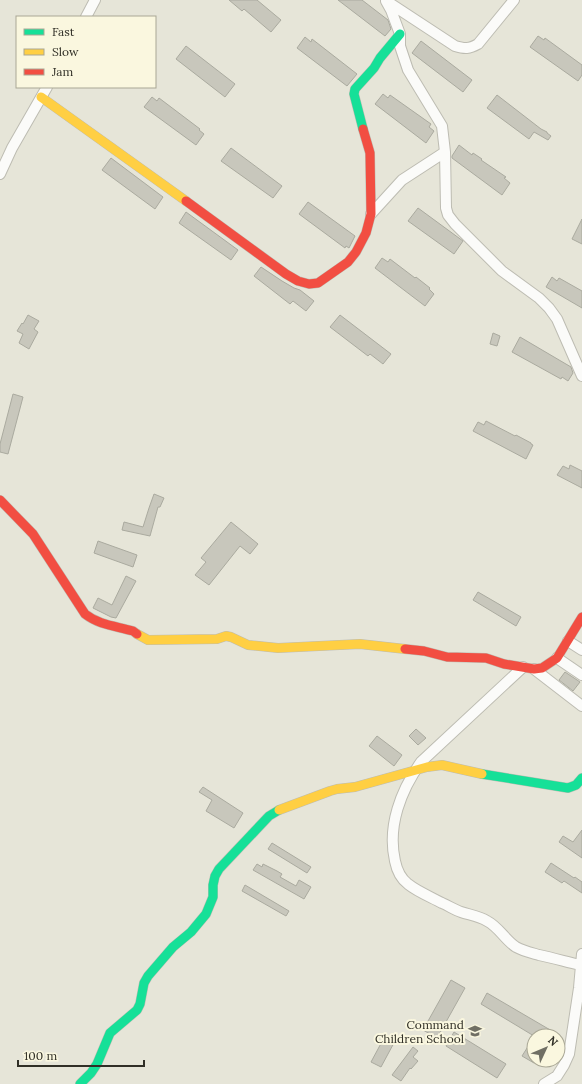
<svg xmlns="http://www.w3.org/2000/svg" width="582" height="1084" font-family="Lora,serif">
<rect width="100%" height="100%" fill="#e6e5d8"/>
<!-- building -->
<path fill="#c8c7bc" stroke="#aaaa9f" d="M229 0H257L281 20 271 32 244 9 242 11Z
M338 0H362L388 20 391 29 385 36Z
M538 36 544 40 545 38 582 65V75L578 81 530 47Z
M305 37 311 42 312 39 357 74 347 86 297 48Z
M421 41 472 80 463 92 412 53Z
M186 46 235 84 225 97 176 59Z
M383 94 388 98 390 95 431 124 429 127 434 131 426 143 375 104Z
M497 95 541 129 547 132V133L551 136 548 140 534 132 529 139 487 108Z
M152 97 157 101 159 98 200 129 199 130 204 134 196 145 144 107Z
M459 145 472 155 473 153 482 159 481 160 506 177 504 178 510 183 502 195 452 158V156Z
M231 148 282 186 273 198 221 161Z
M111 158 163 197 155 209 102 170Z
M308 202 355 236 349 248 346 246 345 248 299 214Z
M418 208 463 241 454 254 408 221Z
M186 212 238 250 231 260 179 223Z
M582 219V244L572 239Z
M382 258 388 262 390 259 415 278 416 277 430 288 429 289 434 294 425 306 375 268Z
M261 267 282 281 294 288 300 290 314 301 306 311 293 301 290 304 254 276Z
M552 277 557 281 559 278 582 291V308L546 287Z
M28 315 39 321 34 329 38 332 29 349 19 343 23 334 17 331 22 323 23 324Z
M340 315 391 354 383 364 370 354 368 356 330 327Z
M493 333 500 336 497 346 490 344Z
M520 337 571 367 573 373 568 381 562 377 561 379 512 352Z
M13 394 23 397 8 454 0 452V444Z
M486 421 515 436 516 435 531 443V444L533 445 526 459 473 431 478 422 484 425Z
M570 465 582 471V488L557 475 563 466 569 469Z
M154 494 164 498 160 507H158L150 536 122 530 124 522 143 527 149 508Z
M231 522 258 544 250 554 240 546 209 585 195 575 206 562 201 558Z
M98 541 137 555 133 567 94 553Z
M126 576 136 581 116 618 111 617 93 608 98 598 112 605Z
M478 592 521 617 516 626 473 600Z
M565 672 580 682 573 691 559 680Z
M416 729 426 738 418 745 409 736Z
M377 736 402 755 394 766 369 746Z
M203 787 243 813 234 828 206 811 212 800 199 792Z
M582 830V858L559 842 563 836 573 842Z
M272 843 311 867 307 873 268 849Z
M551 863 574 878 575 877 582 882V893L564 881 562 883 545 872Z
M257 864 262 867 263 864 277 871 282 874 280 877 296 886 299 880 311 887 304 899 253 870Z
M245 885 289 911 286 916 242 891Z
M451 980 465 988 437 1038 423 1030Z
M487 993 552 1031 549 1036H534L481 1004Z
M454 1032 506 1064 497 1078 446 1046Z
M385 1036 395 1041 381 1067 371 1062Z
M534 1037V1063L522 1056Z
M413 1047 418 1051 413 1057 418 1061 411 1069 410 1068 401 1081 392 1075Z"/>
<g fill="none" stroke-linecap="round" stroke-linejoin="round">
<!-- street casing -->
<g stroke="#bdbcb2" stroke-width="12">
<path id="street" d="M386 1 391 10 400 34V46L408 70 442 126 445 152 446 208 448 215 455 224 502 271 539 298 549 308 557 319 582 376
M388 2 455 46C465 49 469 49 478 44L514 0
M86 17 95 0
M0 174 12 148 47 87
M371 214 402 180 445 152
M568 641 582 650
M557 658 582 675
M523 667 421 762C401 790 387 826 395 861 397 871 400 878 408 884 418 892 431 897 442 903 449 906 455 910 461 912 470 915 479 916 487 921 499 927 505 940 516 947 523 951 532 953 539 955 553 958 567 962 580 965
M534 669 582 706
M544 1084 557 1076 564 1065 569 1054 579 988 582 954"/>
</g>
<!-- fast casing -->
<g stroke="#bdbcb2" stroke-width="10">
<path id="fast" d="M363 129 354 94 355 89 374 68 380 58 400 34
M482 774 568 788 576 785 582 778
M80 1084 91 1073 97 1064 110 1033 137 1010 140 1004 144 983 148 976 173 947 191 932 206 914 213 897V885L215 876 219 869 269 816 279 810"/>
</g>
<!-- slow casing -->
<g stroke="#bdbcb2" stroke-width="10">
<path id="slow" d="M41 97 186 201
M137 634 148 640 217 639 226 636 231 637 248 645 278 648 360 644 405 649
M279 810 330 791 337 789 355 787 427 767 442 765 482 774"/>
</g>
<!-- jam casing -->
<g stroke="#bdbcb2" stroke-width="10">
<path id="jam" d="M186 201 286 274 298 281 309 284 318 283 348 262 356 252 366 233 371 214 370 153 363 129
M0 500 33 534 85 614C99 625 116 626 133 631L137 634
M405 649 424 651 447 657 486 658 504 664 534 669 542 668 557 658 582 617"/>
</g>
<!-- street -->
<use href="#street" stroke="#fbfbf9" stroke-width="10"/>
<!-- fast -->
<use href="#fast" stroke="#16e098" stroke-width="9"/>
<!-- slow -->
<use href="#slow" stroke="#ffcf43" stroke-width="9"/>
<!-- jam -->
<use href="#jam" stroke="#f24e42" stroke-width="9"/>
</g>
<!-- icons -->
<defs>
<g id="school-bare" transform="scale(1.08)"><path d="M0-5L7-2L0 1L-7-2ZM-4 1L0 2.5L4 1V4Q0 6-4 4Z" fill="#706f64" stroke="#faf7df" stroke-width="2.5" paint-order="stroke"/></g>
</defs>
<g fill-rule="evenodd">
<use href="#school-bare" x="475" y="1031"/>
</g>
<g text-anchor="middle" dominant-baseline="central" stroke-width="4" stroke-linejoin="round" paint-order="stroke">
<!-- poi labels -->
<g font-size="12" fill="#302f26" stroke="#faf7df" text-anchor="end">
<text x="464" y="1024">Command<tspan x="464" dy="14">Children School</tspan></text>
</g>
</g>
<!-- legend -->
<rect x="16" y="16" width="140" height="72" fill="#faf7df" stroke="#a9a795"/>
<rect x="24" y="29" width="20" height="6" fill="#16e098" stroke="#a9a795"/>
<text x="52" y="36" font-size="12" fill="#302f26">Fast</text>
<rect x="24" y="49" width="20" height="6" fill="#ffcf43" stroke="#a9a795"/>
<text x="52" y="56" font-size="12" fill="#302f26">Slow</text>
<rect x="24" y="69" width="20" height="6" fill="#f24e42" stroke="#a9a795"/>
<text x="52" y="76" font-size="12" fill="#302f26">Jam</text>
<!-- north arrow -->
<g transform="translate(546 1048) rotate(46)"><circle r="19" fill="#faf7df" stroke="#a9a795"/>
<path d="M0-3L7 15L0 10L-7 15Z" fill="#706f64"/>
<text y="-6" font-size="11" font-weight="bold" text-anchor="middle" fill="#302f26">N</text>
</g>
<!-- scale -->
<path d="M18 1060v6h126v-6" fill="none" stroke="#302f26" stroke-width="2"/>
<text x="24" y="1060" font-size="12" fill="#302f26" stroke="#faf7df" stroke-width="3" paint-order="stroke">100 m</text>
</svg>
